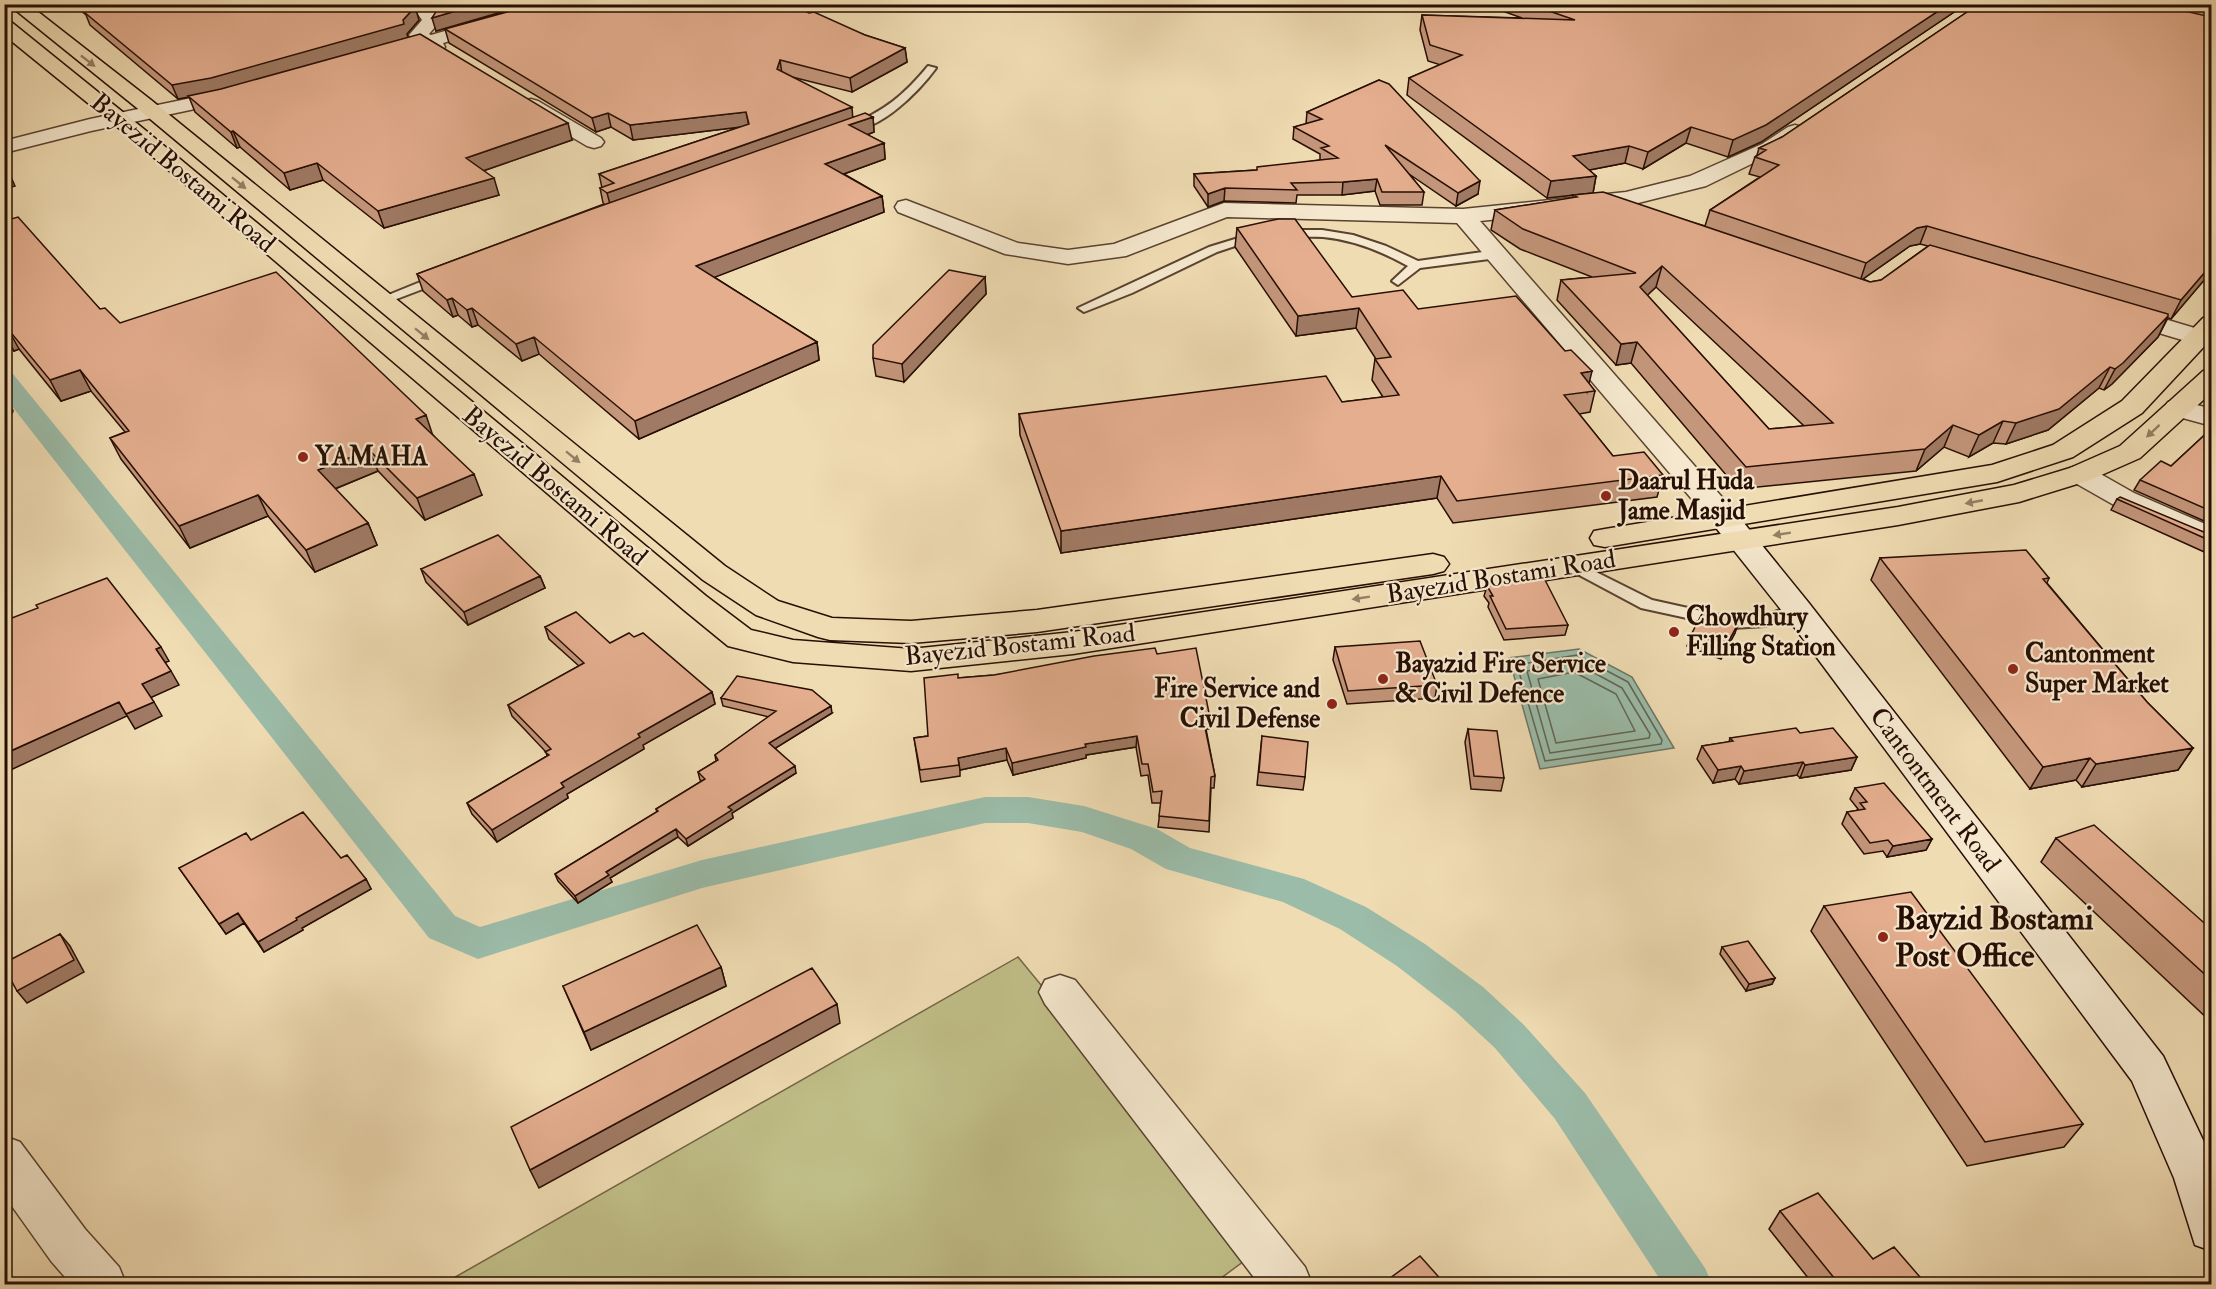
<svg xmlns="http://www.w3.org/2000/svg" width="2216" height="1289" font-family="'IM FELL Double Pica',serif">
<rect width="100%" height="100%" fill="#f0dcb3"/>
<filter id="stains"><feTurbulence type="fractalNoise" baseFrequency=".00333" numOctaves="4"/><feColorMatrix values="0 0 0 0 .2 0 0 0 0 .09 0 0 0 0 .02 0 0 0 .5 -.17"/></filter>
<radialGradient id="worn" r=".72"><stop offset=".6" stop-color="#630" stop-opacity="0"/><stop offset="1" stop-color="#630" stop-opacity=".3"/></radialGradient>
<!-- green -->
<path fill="#c0be88" stroke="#746646" stroke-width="1.5" d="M1018 957 1259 1250 1213 1284H443Z"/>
<!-- water -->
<path fill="#9bbca9" stroke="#6d7667" stroke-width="1.5" d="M1579 649 1632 677 1674 748 1540 769 1509 658Z"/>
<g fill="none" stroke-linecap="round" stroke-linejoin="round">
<!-- shore -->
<path stroke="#616556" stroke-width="1.5" d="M1577 655 1628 682 1662 740 1661 744 1545 761 1517 665Z
M1576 663 1622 688 1650 734 1649 738 1550 753 1527 671Z
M1574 672 1616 694 1635 731 1556 743 1538 679Z"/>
<!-- canal -->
<path fill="#9bbca9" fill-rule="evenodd" d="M4 372 13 374 455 916 480 927 702 860 985 797H1028L1084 806 1157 829 1190 848 1304 879 1366 907 1425 944 1483 987 1523 1024 1585 1093 1705 1268 1712 1284H1663L1555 1119 1495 1048 1455 1011 1397 966 1340 929 1283 902 1166 869 1131 849 1082 832 1028 823H985L702 888 478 959 429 938 4 396Z"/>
<!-- lane casing -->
<g stroke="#59422f" stroke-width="4">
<path id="lane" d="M928 66 936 68C920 90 879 133 849 129V125C884 112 905 94 928 66Z
M1284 230H1322L1353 235 1386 246 1418 261 1497 250 1503 254 1497 258 1420 268 1398 285 1392 281 1408 266C1381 251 1354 240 1323 237 1309 236 1294 238 1280 235V231Z
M1258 232 1264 235 1262 237 1217 252 1132 293 1084 312 1078 308 1209 247Z
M440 274 446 278 444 281 386 303 382 304 376 300Z
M4 407 10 408 12 411 10 414 4 415Z
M1574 561 1652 600 1733 618 1763 616 1797 604 1803 605 1805 609 1803 613 1765 626 1733 628 1641 608 1568 569 1566 566 1568 563Z"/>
</g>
<!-- street casing -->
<g stroke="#59422f" stroke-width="3">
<path id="street" d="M411 4H429L441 20 429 34 431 35 539 4H568L566 8 443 43 445 47 443 51C435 53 431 49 424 49 410 48 397 61 382 57L380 53 382 49 413 40 409 35 422 20Z
M235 89 242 91 245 95 242 99 91 131 4 153V141L90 119Z
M531 99 538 101 601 138 604 142 601 146 594 148 587 146 524 109 521 105 524 101Z
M1795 125 1802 127 1805 131 1776 152 1706 186 1626 206 1480 221 1735 512 1739 518 1735 524 1724 527 1713 524 1457 223 1227 217 1126 256 1068 264 1005 254 898 212 895 207 898 202 906 200 1018 243 1068 250 1114 244 1224 203 1463 209 1626 192 1690 176 1762 144 1788 127Z
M2121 306 2208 332 2212 337 2208 342 2199 345 2112 319 2108 314 2112 309Z
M2178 400 2212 409V426L2168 414 2164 408 2168 402Z
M2080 465 2090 468 2134 493 2212 527V548L2114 505 2070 480 2066 474 2070 468Z
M1060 975 1075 980 1305 1267 1312 1284H1259L1045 1004 1039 992 1045 980Z
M4 1136 20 1142 85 1229 119 1267 126 1284H71L51 1261 4 1195Z"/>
</g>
<!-- secondary casing -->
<g stroke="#270e03" stroke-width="3">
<path id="secondary" d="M1724 509 1735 512 1808 602 2163 1056 2212 1159V1251L2195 1245 2174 1178 2132 1081 1786 616 1713 524 1709 518 1713 512Z"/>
</g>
<!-- primary casing -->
<g stroke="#270e03" stroke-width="3">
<path id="primary" d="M8 4H28L151 100 725 566 778 601 832 618 911 621 1037 610 1433 554 1444 557 1449 564 1444 571 1433 574 1037 632 911 643 830 640 818 637 756 615 703 580 137 108Z
M4 20 10 21 145 130 706 596 751 630 793 640 911 649 1073 632 1898 507 2014 485 2070 468 2120 446 2203 371 2212 369V392L2140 458 2090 480 2019 502 1898 525 1073 654 911 671 793 662 740 649 728 646 684 610 131 138 4 35Z
M2212 316V338L2142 413 2073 457 1997 482 1605 547 1594 545 1590 538 1594 531 1605 529 1992 465 2053 445 2122 401 2203 318Z"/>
</g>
<!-- lane -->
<use href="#lane" fill="#f5e8ce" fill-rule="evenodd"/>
<!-- street -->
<use href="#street" fill="#f5e8ce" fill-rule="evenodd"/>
<!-- secondary -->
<use href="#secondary" fill="#f5e8ce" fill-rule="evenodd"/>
<!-- primary -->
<use href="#primary" fill="#f0dcb3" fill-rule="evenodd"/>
</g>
<!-- wall -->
<path fill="#c4967b" stroke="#270e03" stroke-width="1.5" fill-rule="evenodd" d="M73 4H414L419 20 407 34 408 38 572 140 483 171 499 195 384 228 323 180 290 190 240 147 237 148 195 112 189 97 178 99 90 25 86 15Z
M432 4H529L436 31 437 11Z
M1483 4H1966L1761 142 1728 157 1686 143 1643 169 1625 163 1589 170 1596 176 1593 193 1705 226 1710 210 1760 177 1749 174 1755 157 1757 155 1759 148 1782 137 1979 4H2211V272L2171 319 2168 318 2158 337 2112 384 2104 390 2099 388 2048 430 2006 444 1993 443 1969 457 1944 447 1916 471 1738 489 1631 363 1616 365 1557 300 1561 280 1592 277 1520 249 1491 230 1495 210 1573 198V195L1547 198 1407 95 1409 78 1441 65 1428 61 1420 30 1422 15 1522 18ZM1920 244 1928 246 1881 280 1870 282 1863 279 1910 246ZM1656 287 1804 426 1769 429 1647 295Z
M809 13 865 35 905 48 907 62 852 92 792 77 853 117H873L874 132 867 135 884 143 885 159 844 174 882 196 884 212 714 277 817 342 819 360 639 439 539 354 522 361 478 325 472 327 458 315 453 317 423 291 417 274 604 204 603 203 600 188H602L599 174 740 127 633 140 611 127 596 132 449 43 445 29Z
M1379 80 1478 194 1456 206 1409 174 1424 192 1422 205H1380L1375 191 1342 195H1297L1296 203 1224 201 1208 207 1194 186V174L1256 170 1320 160V154L1293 139 1294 127 1306 124 1307 112Z
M4 221 100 309 120 323 433 435 482 495 425 520 378 471 335 489 368 523 377 545 315 572 268 516 190 548 121 459 110 438 125 432 91 391 61 401 19 349 14 351 4 339Z
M1237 228 1352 297 1418 309 1589 384 1595 391 1590 412 1579 414 1613 456 1663 475 1657 497 1453 523 1437 498 1061 553 1020 435 1019 414 1342 402 1383 397 1372 380 1375 359H1376L1356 328 1296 336 1235 247Z
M985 277 986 294 904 382 876 376 873 358Z
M2211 429V524L2134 490 2140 480 2171 466Z
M2117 499 2211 535V555L2111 510Z
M1880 558 2049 578 2047 583 2147 702 2193 748 2178 770 2082 787 2076 780 2030 789 1871 580Z
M421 569 540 576 545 588 468 625 426 582Z
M1487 586 1568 625 1565 635 1504 640 1488 607 1489 603 1484 596Z
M545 627 610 643 634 637 712 692 715 704 643 745 644 749 567 794 568 798 497 842 472 814 467 803 547 756 546 752 512 716 508 705 579 666 549 639Z
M1692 633H1735L1721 659 1687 646Z
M1335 647 1437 685 1435 698 1347 704 1333 660Z
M1157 654 1210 718 1209 729H1206L1215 776 1214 788H1211L1209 832 1158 827 1161 803H1152L1148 775 1141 776 1136 747 1086 755V758L1013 775 1007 760 960 770V776L921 782 914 738 928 736 958 678 994 675Z
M721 698 832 713 775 748 796 773 732 813 733 818 688 846 678 837 610 878 612 882 578 903 558 881 555 874 657 812 656 809 702 781 700 780 698 772 716 761 715 755 769 717 723 706Z
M1468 729 1504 778 1501 791 1471 789 1465 742Z
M1800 733 1857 757 1851 770 1800 778 1797 775 1739 784 1735 779 1713 783 1697 759 1702 746 1729 742 1730 738Z
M1262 736 1305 777 1303 790 1257 785Z
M1855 788 1932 839 1926 850 1887 857 1883 851 1864 854 1842 824 1847 812 1856 811 1858 809 1850 799Z
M2056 838 2211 929V1022L2041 862Z
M251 840 341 858 366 879 371 889 302 928 303 930 264 952 244 923 226 934 179 868Z
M1824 906 2083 1124 2064 1147 1967 1166 1811 931Z
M1722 947 1775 978 1772 984 1746 991 1720 954Z
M721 967 726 986 591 1050 563 986Z
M1780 1211 1873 1259 1926 1284H1813L1769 1229Z"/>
<!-- shaded-wall -->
<path fill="#a07a64" stroke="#270e03" stroke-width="1.5" d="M479 4H529L436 31 432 18Z
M1949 4H1966L1761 142 1728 157 1733 140Z
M415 7 419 20 407 34 408 38 216 92 178 99 172 85 403 20Z
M905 48 907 62 852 92 850 78Z
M4 50H5L11 61 4 62Z
M780 60 782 74 777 69Z
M4 65 8 72 4 73Z
M852 107 853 121 611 208 607 193Z
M746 112 749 126 633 140 630 125Z
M608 113 611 127 596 132 592 118Z
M873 117 874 132 850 141 849 125Z
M568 123 572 140 471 175 466 158Z
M1691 127 1686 143 1643 169 1648 152Z
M233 131 240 147 237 148 231 132Z
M884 143 885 159 827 180 825 164Z
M1629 146 1625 163 1569 174 1573 156Z
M317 163 323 180 290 190 284 173Z
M1596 176 1593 193 1547 198 1551 181Z
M11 177 15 186 4 189V179Z
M494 178 499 195 384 228 378 211Z
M1377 179 1375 191 1342 195 1343 182Z
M1480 181 1478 194 1456 206 1458 193Z
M1225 188 1224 201 1208 207V194Z
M882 196 884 212 700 283 696 266Z
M1927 226 1920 244 1910 246 1860 281 1866 263 1917 228Z
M2211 265V272L2171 319 2181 300Z
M1662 266 1656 287 1634 308 1640 287Z
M985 277 986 294 904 382 902 364Z
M452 298 458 315 453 317 447 300Z
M472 308 478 325 472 327 467 310Z
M1359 308 1356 328 1296 336 1298 316Z
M2168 316 2158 337 2112 384 2104 390 2115 369Z
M8 329 19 349 14 351 4 334V330Z
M534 337 539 354 522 361 516 344Z
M817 342 819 360 639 439 635 421Z
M1637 342 1631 363 1616 365 1621 344Z
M2110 367 2099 388 2048 430 2006 444 2016 423Z
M80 370 91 391 61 401 50 380Z
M1592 371 1587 392 1581 373Z
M426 415 433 436 416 419Z
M2003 421 1993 443 1969 457 1979 435Z
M1953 425 1944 447 1916 471 1925 449Z
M369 450 378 471 327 492 318 470Z
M474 474 482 495 425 520 417 498Z
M1441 476 1437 498 1061 553V531Z
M258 495 268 516 190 548 179 526Z
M368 523 377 545 315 572 306 550Z
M540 576 545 588 468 625 464 612Z
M1740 620 1735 633 1721 659 1726 646Z
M161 647 169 661 164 663 156 649Z
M171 671 179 685 150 698 142 684Z
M712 692 715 704 643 745 644 749 567 794 568 798 497 842 492 830 561 783 638 734Z
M119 702 127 716 4 773V754Z
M154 702 162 716 135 729 126 714Z
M831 706 832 713 771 751 769 743Z
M1137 736 1136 747 1086 755V758L1013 775 1012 763 1085 744Z
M1006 748 1007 760 960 770 958 758Z
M2193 748 2178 770 2082 787 2096 764Z
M1857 757 1851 770 1800 778 1805 765Z
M2090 758 2076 780 2030 789 2043 767Z
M1803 762 1797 775 1739 784 1744 771Z
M795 766 796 773 732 813 733 818 688 846 686 839 728 807Z
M1741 766 1735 779 1713 783 1718 770Z
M676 829 678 837 610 878 612 882 578 903 575 896 606 872Z
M1932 839 1926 850 1887 857 1893 846Z
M366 879 371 889 302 928 303 930 264 952 258 942 296 918Z
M238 913 244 923 226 934 219 924Z
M60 934 70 946 84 972 27 1003 17 991Z
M721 967 726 986 591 1050 584 1032Z
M1775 978 1772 984 1746 991 1749 984Z
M837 1004 840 1023 539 1188 530 1170Z"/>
<!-- building -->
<path fill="#e4ae8f" stroke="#270e03" stroke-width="1.5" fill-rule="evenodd" d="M83 4H414L415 7 403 20 404 24 211 78 172 85 84 12 90 10Z
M438 4H479L432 18 439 7Z
M536 4H790L809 13 814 12 865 35 905 48 850 78 780 60 777 69 852 107 607 193 600 188 614 183 599 174 749 124 746 112 630 125 608 113 592 118 445 29Z
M1529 4H1949L1766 125 1733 140 1691 127 1648 152 1629 146 1573 156 1596 176 1551 181 1409 78 1462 55 1430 45 1422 15 1575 20Z
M1979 4H2154L2211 17V265L2181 300 1927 226 1917 228 1866 263 1710 210 1779 165 1755 157 1766 150 1759 148 1782 137Z
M420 34 568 123 466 158 494 178 378 211 317 163 284 173 233 131 231 132 188 96 221 89Z
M1379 80 1389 84 1480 181 1458 193 1385 145 1424 192H1382L1377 179 1343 182 1291 183 1297 190 1225 188 1208 194 1194 174 1257 170V167L1338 158 1321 148 1329 146 1294 127 1322 119 1307 112Z
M865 113 873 117 849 125 884 143 825 164 882 196 696 266 817 342 635 421 534 337 516 344 472 308 467 310 452 298 447 300 417 274 592 209Z
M4 170 11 177 4 179Z
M1603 192 1870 282 1881 280 1930 245 2168 314V316L2123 363 2115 369 2110 367 2059 409 2016 423 2003 421 1979 435 1953 425 1925 449 1746 467 1637 342 1621 344 1561 280 1636 273 1523 229 1495 210 1577 197 1573 195ZM1662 266 1833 423 1769 429 1640 287Z
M18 217 100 309 105 308 120 323 276 272 426 415 416 419 474 474 417 498 369 450 318 470 368 523 306 550 258 495 179 526 110 438 129 431 80 370 50 380 8 329 4 330V221Z
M1278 219H1295L1352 297 1403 290 1418 309 1516 296 1565 351 1571 350 1592 371 1581 373 1595 391 1564 395 1613 456 1644 452 1663 475 1457 501 1441 476 1061 531 1019 414 1326 376 1342 402 1399 395 1375 359 1391 357 1359 308 1298 316 1237 228Z
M949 270 985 277 902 364 873 358V345Z
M2211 429V511L2140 480 2161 461 2171 466Z
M2120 497 2211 535V541L2117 499Z
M498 535 540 576 464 612 421 569Z
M2026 550 2049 578 2043 579 2147 702 2193 748 2096 764 2090 758 2043 767 1880 558Z
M1543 576 1568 625 1506 629 1490 596H1493L1487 586Z
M107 578 161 647 156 649 171 671 142 684 154 702 126 714 119 702 4 754V621L38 608 36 605Z
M1704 610 1740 620 1726 646 1692 633Z
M576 612 610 643 629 633 634 637 643 633 712 692 638 734 640 737 561 783 564 787 492 830 467 803 549 755 545 752 551 749 508 705 584 663 545 627Z
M1420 641 1437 685 1348 691 1335 647Z
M1155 648 1157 654 1196 648 1210 718H1203L1215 776 1211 777 1209 821 1159 816 1162 791 1153 792 1148 764H1142L1137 736 1085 744 1086 747 1012 763 1006 748 958 758 959 765 920 770 914 738 928 736 924 678 958 674V678L994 675 1094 656Z
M737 676 812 690 831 706 769 743 795 766 728 807 732 810 686 839 676 829 606 872 609 875 575 896 555 874 658 811 656 809 705 779 698 772 718 760 715 755 776 711 721 698Z
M1796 728 1800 733 1833 728 1857 757 1805 765 1803 762 1744 771 1741 766 1718 770 1702 746 1733 741 1730 738Z
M1468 729 1497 731 1504 778 1474 776Z
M1262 736 1308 742 1305 777 1259 772Z
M1884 783 1932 839 1893 846 1888 840 1870 843 1847 812 1865 809 1860 803 1867 802 1855 788Z
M303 812 341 858 347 855 366 879 296 918 297 920 258 942 238 913 219 924 179 868 246 833 251 840Z
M2094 825 2211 929V980L2056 838Z
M1911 892 2083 1124 1985 1142 1824 906Z
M697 925 721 967 584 1032 563 986Z
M60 934 74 960 17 991 4 967V963Z
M1748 941 1775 978 1749 984 1722 947Z
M812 968 837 1004 530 1170 511 1127Z
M1818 1193 1873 1259 1894 1247 1926 1284H1839L1780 1211Z
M1420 1256 1445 1284H1382Z"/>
<!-- one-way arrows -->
<defs><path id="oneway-solid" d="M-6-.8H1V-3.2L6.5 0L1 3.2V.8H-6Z" transform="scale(1.5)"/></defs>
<g fill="#967f64">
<use href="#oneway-solid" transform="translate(88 61) rotate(38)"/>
<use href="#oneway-solid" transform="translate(239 183) rotate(39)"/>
<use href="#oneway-solid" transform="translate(422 334) rotate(39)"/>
<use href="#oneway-solid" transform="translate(2153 431) rotate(137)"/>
<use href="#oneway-solid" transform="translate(573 457) rotate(39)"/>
<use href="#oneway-solid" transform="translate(1974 502) rotate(169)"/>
<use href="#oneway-solid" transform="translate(1782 534) rotate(171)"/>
<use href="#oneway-solid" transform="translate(1361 598) rotate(171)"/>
</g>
<!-- markers -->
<g fill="#8f2418" stroke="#f5e8ce" stroke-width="2">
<circle cx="303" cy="457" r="6"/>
<circle cx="1606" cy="496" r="6"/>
<circle cx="1674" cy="632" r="6"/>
<circle cx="2013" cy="669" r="6"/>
<circle cx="1383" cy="679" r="6"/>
<circle cx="1332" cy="704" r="6"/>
<circle cx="1883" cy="937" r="6"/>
</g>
<g text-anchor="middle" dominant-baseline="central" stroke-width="4.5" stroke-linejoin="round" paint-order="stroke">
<!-- street labels -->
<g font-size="26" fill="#270e03" stroke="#f5e8ce">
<text transform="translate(183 173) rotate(40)">Bayezid Bostami Road</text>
<text transform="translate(555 486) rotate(40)">Bayezid Bostami Road</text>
<text transform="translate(1501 577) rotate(-9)">Bayezid Bostami Road</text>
<text transform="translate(1020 645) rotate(-6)">Bayezid Bostami Road</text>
<text transform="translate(1935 790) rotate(53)">Cantontment Road</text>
</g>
<!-- poi labels -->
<g font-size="26" font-weight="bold" fill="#270e03" stroke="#f5e8ce" text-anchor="start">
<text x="315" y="457">YAMAHA</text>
<text x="1618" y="481">Daarul Huda<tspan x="1618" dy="30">Jame Masjid</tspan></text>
<text x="1686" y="617">Chowdhury<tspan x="1686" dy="30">Filling Station</tspan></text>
<text x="2025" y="654">Cantonment<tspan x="2025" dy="30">Super Market</tspan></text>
<text x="1395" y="664">Bayazid Fire Service<tspan x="1395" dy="30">&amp; Civil Defence</tspan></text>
<text x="1320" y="689" text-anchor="end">Fire Service and<tspan x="1320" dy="30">Civil Defense</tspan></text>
</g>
<!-- near-poi labels -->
<g font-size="32" font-weight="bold" fill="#270e03" stroke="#f5e8ce" text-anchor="start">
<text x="1895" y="919">Bayzid Bostami<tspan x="1895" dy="37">Post Office</tspan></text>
</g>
</g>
<!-- margin -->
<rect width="2216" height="1289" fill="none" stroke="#f0dcb3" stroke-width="24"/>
<rect x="6" y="6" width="2204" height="1277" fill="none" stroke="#270e03" stroke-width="3"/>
<rect x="12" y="12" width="2192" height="1265" fill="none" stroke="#270e03" stroke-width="1.5"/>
<rect width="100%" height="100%" filter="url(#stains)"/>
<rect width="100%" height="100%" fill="url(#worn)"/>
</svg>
